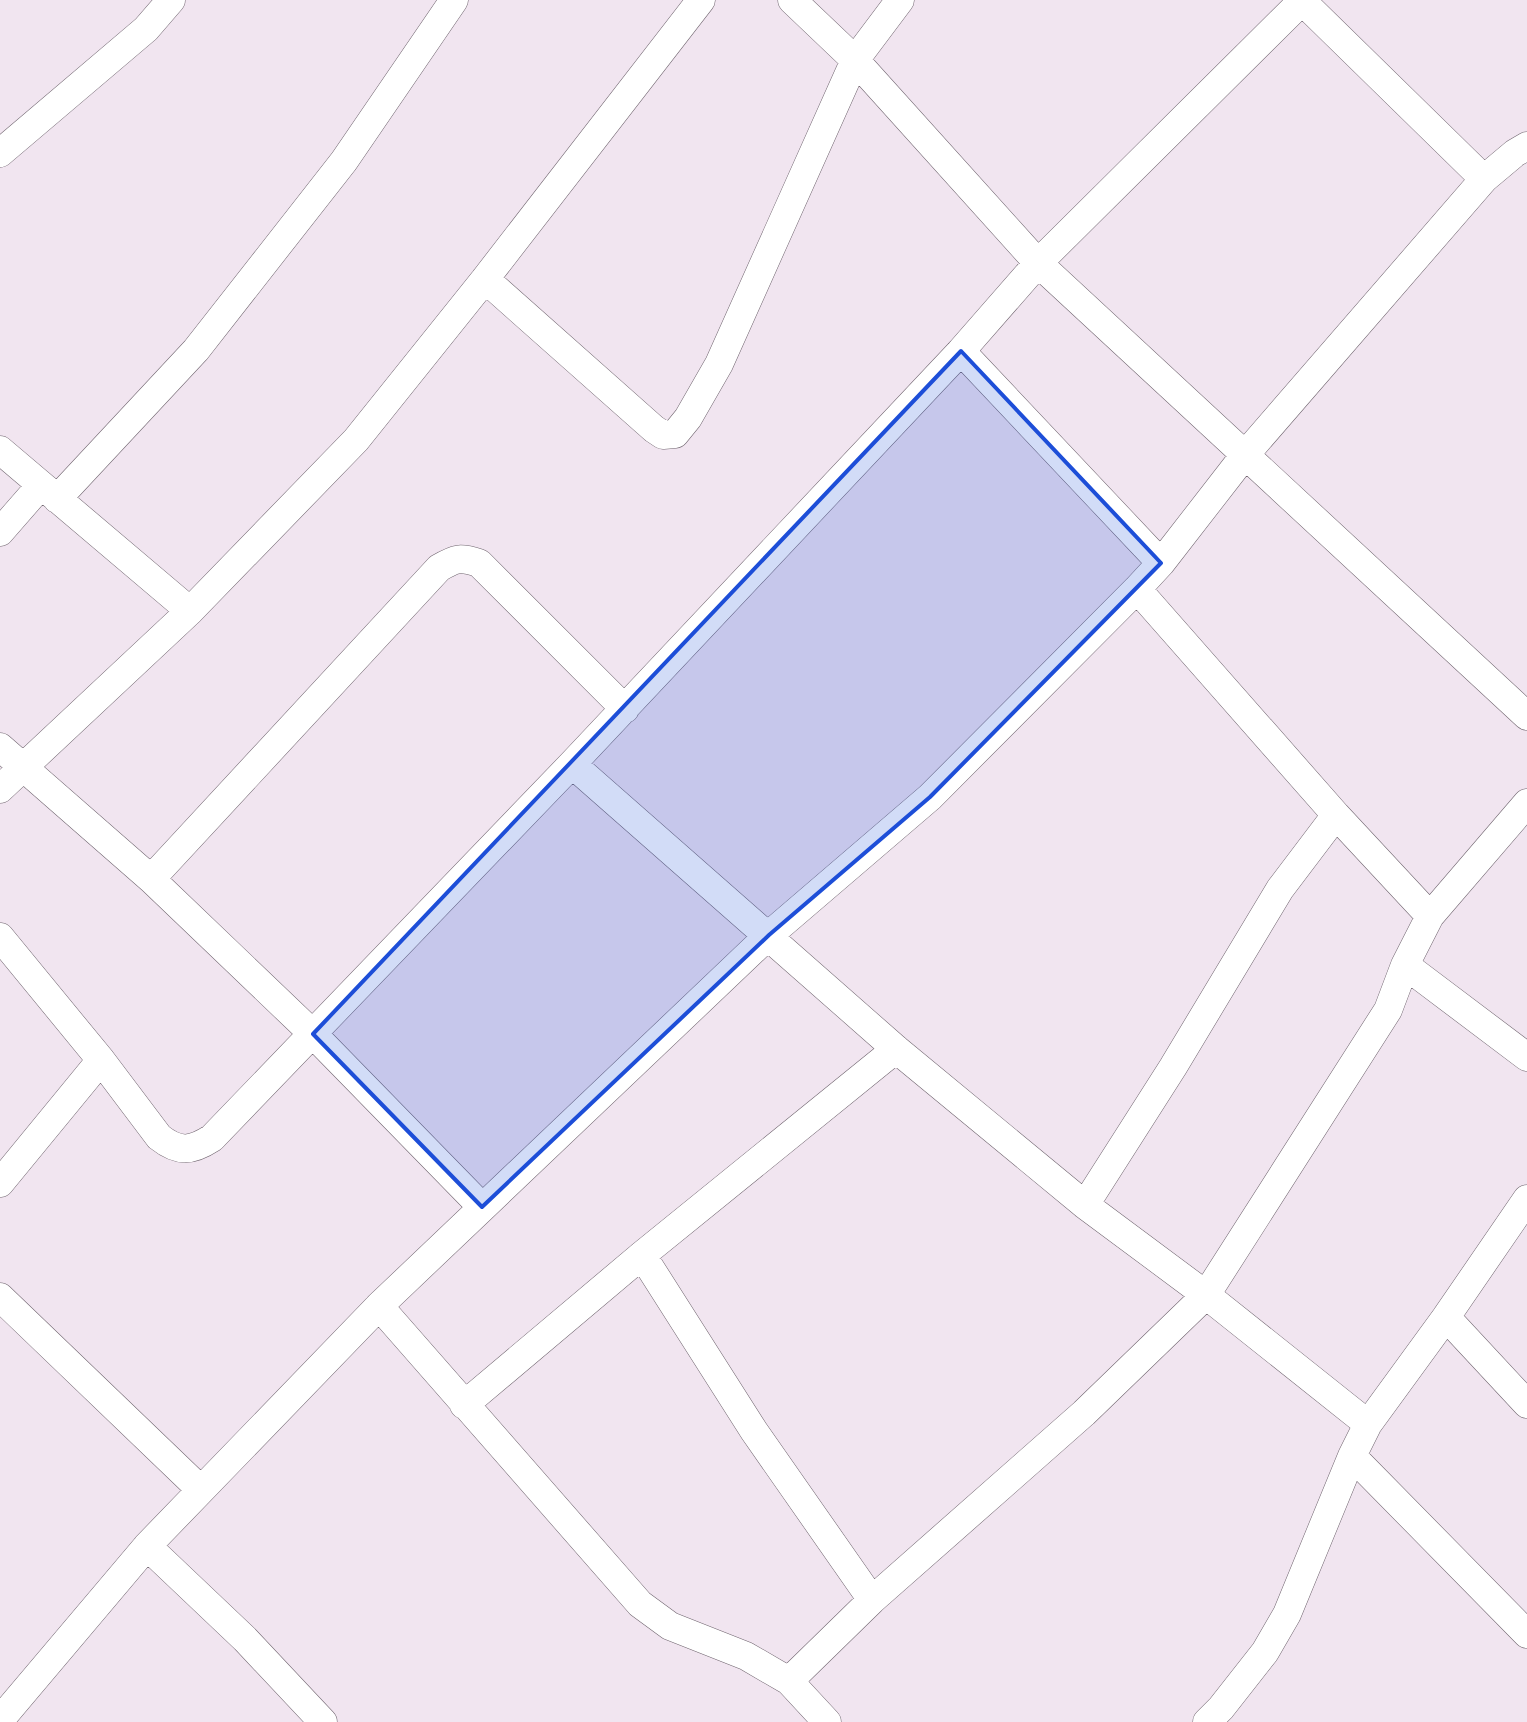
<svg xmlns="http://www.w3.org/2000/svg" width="1527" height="1722" font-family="'Public Sans',sans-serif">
<rect width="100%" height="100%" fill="#f1e5f0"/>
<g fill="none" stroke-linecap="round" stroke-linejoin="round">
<!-- minor casing -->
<g stroke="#70656f" stroke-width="29">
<path id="minor" d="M792 0 855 60 1038 263 1527 716
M1301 0 1484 179
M0 153 146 29 171 0
M485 279 654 429 663 435 675 434 688 418 719 364 855 60 900 0
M961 351 1161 563
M0 450 190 611
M57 499 196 350 344 161 454 0
M0 532 41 485
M1137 589 1336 815 1430 916
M0 747 151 879 313 1034 482 1207
M572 764 896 1049 1085 1205 1206 1295 1368 1424
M0 789 190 611 356 440 485 279 701 0
M151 879 439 568C456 558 460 557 479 563L625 709
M0 937 101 1060 159 1137C179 1153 192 1151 212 1138L572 764 961 351 1038 263 1303 0
M1405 965 1527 1057
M0 1183 101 1060
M1085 1205 1173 1067 1280 889 1336 815
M642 1255 754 1431 872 1600
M0 1297 201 1490
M379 1306 640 1604 670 1626 746 1656 789 1681 827 1722
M1446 1317 1527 1404
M464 1405 642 1255 896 1049
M1352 1456 1527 1634
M147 1546 245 1639 323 1722
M789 1681 872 1600 1084 1413 1206 1295 1388 1010 1405 965 1430 916 1527 803
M0 1720 147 1546 379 1306 769 935 930 797 1137 589 1161 563 1244 456 1484 179 1515 153 1527 146
M1207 1722 1221 1708 1265 1652 1287 1614 1352 1456 1368 1424 1446 1317 1527 1199"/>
</g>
<!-- minor -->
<use href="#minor" stroke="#fff" stroke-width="28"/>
</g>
<!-- marked area -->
<path fill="#1d4ed8" fill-opacity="0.2" stroke="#1d4ed8" stroke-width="4" stroke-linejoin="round" d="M961 351 1161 563 930 797 769 935 482 1207 313 1034Z"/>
</svg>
